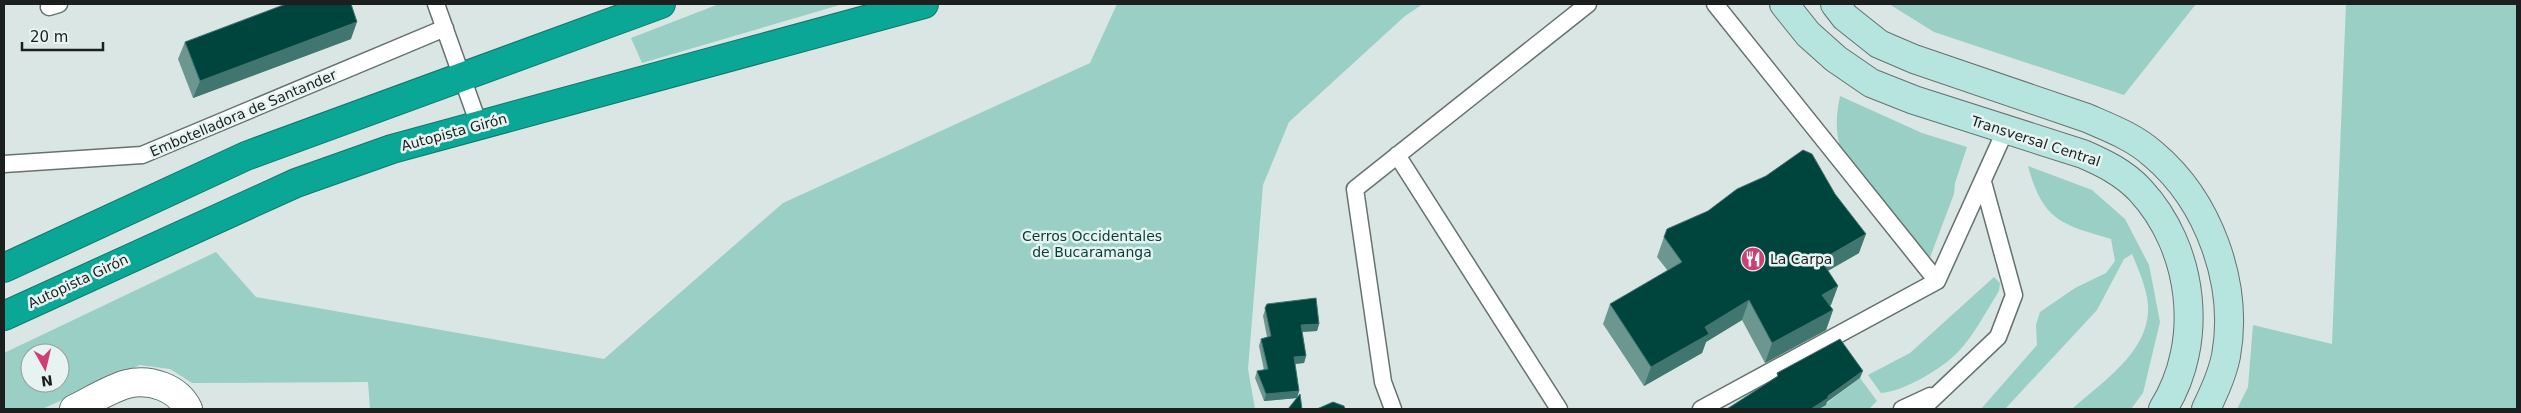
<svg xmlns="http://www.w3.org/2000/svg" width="2521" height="413" font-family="'DejaVu Sans',sans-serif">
<rect width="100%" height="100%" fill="#d9e6e3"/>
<!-- green -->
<path fill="#99cfc5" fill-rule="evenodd" d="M719 4H843L642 63 631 38Z
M1117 4H1423L1405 16 1289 122 1263 185 1248 369 1255 409H370L368 382 192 383 170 369 140 365 42 409H4V353L216 252 256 297 604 359 783 203 1090 63ZM30 353H60V383H30Z
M1889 4H2196L2124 95 1934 32Z
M2346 4H2517V409H2237L2248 387 2253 325 2332 344Z
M1840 96 1922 133 1967 147 1955 183 1954 194 1929 260 1841 150C1835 131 1836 116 1840 96Z
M2028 166 2092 190 2125 219 2149 265 2160 322 2143 393 2131 409H2072C2102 382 2151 351 2148 305 2147 289 2138 268 2132 254L2124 259 2097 310 2005 409H1981L2037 345 2036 325 2040 312 2075 288 2106 273 2115 261 2111 239C2061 224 2043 221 2028 166Z
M1994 277 2000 283 1999 291C1986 311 1975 334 1958 352 1943 368 1903 392 1881 393L1868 375 1910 353Z
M1860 378 1877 401 1869 409H1819Z"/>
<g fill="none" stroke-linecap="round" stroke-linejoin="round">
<!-- lane casing -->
<g stroke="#667270" stroke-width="19">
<path id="lane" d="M436 4 479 125
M1715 4 1937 281
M49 7 59 4
M1397 155 1559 409
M4 164 142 155 445 28
M1393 409 1383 382 1355 189 1588 4
M1701 409 1937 281 2006 129
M1902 409 1930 396
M1922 409 1998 337 2014 295 1983 182"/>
</g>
<!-- street casing -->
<g stroke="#667270" stroke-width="30">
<path id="street" d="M74 409C91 401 109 389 127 384 150 378 178 388 188 409"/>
</g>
<!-- secondary casing -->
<g stroke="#667270" stroke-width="30">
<path id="secondary" d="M1784 4 1808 34 1836 59 1871 83 1914 100 2083 154C2104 163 2124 173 2140 190 2194 248 2205 342 2163 409
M1835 4 1845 17 1879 44 1914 59 2087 118C2110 128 2134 137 2153 154 2209 201 2239 284 2226 356 2222 375 2214 392 2206 409"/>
</g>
<!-- highway casing -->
<g stroke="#10786c" stroke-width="30">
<path id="highway" d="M4 268 246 156 661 4
M4 316 296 183 392 149 924 4"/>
</g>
<!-- lane -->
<use href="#lane" stroke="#fff" stroke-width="16"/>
<!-- street -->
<use href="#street" stroke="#fff" stroke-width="28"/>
<!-- secondary -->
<use href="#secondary" stroke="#b6e5e0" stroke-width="28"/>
<!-- highway -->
<use href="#highway" stroke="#0aa796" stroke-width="28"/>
</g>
<!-- wall -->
<path fill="#6c9690" d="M351 39 193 98 178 59 185 42Z
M1766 176 1859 253 1828 271 1838 286 1830 306 1833 310 1826 330 1765 363 1742 320 1706 342 1702 353 1644 386 1603 324 1610 304 1668 271 1657 257 1664 237Z
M1267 304 1319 324 1317 331 1302 332 1306 356 1304 363 1295 364 1299 391 1297 398 1264 401 1255 378 1257 371 1264 370 1259 346 1261 339 1267 337 1263 316Z"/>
<!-- shaded-wall -->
<path fill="#41756f" d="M357 22 351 39 193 98 200 81Z
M1866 234 1859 253 1813 279 1821 260Z
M1838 286 1831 305 1815 314 1822 295Z
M1749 300 1742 320 1706 342 1702 353 1644 386 1651 367 1705 327Z
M1833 310 1826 330 1765 363 1772 343Z
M1319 324 1317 331 1298 332 1301 325Z
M1306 356 1304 363 1292 364 1294 357Z
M1863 371 1860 378 1827 402 1826 405 1819 409H1811L1828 396Z
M1299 391 1297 398 1264 401 1266 394Z"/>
<!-- building -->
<path fill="#00453d" stroke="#41756f" d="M286 4H351L357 22 200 81 185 42Z
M1803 150 1812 154 1835 194 1866 234 1821 260 1838 286 1822 295 1833 310 1772 343 1749 300 1705 327 1709 334 1651 367 1610 304 1682 262 1664 237 1667 229 1708 211 1737 189 1766 176Z
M1316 298 1319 324 1301 325 1306 356 1294 357 1299 391 1266 394 1257 371 1268 369 1261 339 1271 336 1265 308 1267 304Z
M1840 339 1863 371 1828 396V398L1811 409H1727L1778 376 1777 373Z
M1300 394 1302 409H1288Z
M1333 402 1344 406 1345 409H1317Z"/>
<!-- icons -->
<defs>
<g id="restaurant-disc" transform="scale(1.25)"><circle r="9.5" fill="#cc4073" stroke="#e6f3f1"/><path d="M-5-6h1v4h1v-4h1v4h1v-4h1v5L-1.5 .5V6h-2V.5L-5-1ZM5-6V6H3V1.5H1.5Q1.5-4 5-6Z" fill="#fff"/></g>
</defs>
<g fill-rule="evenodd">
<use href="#restaurant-disc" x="1753" y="259"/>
</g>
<g text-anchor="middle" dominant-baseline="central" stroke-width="5" stroke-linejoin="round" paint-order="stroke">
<!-- street labels -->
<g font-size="14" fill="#1b201f" stroke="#e6f3f1">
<text transform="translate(243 113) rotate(-23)">Embotelladora de Santander</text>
<text transform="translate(454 132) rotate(-15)">Autopista Girón</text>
<text transform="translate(2036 141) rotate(18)">Transversal Central</text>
<text transform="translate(78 281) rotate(-25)">Autopista Girón</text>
</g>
<!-- park labels -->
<g font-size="14" fill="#053e37" stroke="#e6f3f1">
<text x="1092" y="236">Cerros Occidentales<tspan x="1092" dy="16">de Bucaramanga</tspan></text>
</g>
<!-- poi labels -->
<g font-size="14" fill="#1b201f" stroke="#e6f3f1" text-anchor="start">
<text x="1770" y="259">La Carpa</text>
</g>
</g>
<!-- border -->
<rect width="2521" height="413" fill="none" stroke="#1b201f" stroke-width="10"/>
<!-- north arrow -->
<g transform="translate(45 368) rotate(172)"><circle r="24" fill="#e6f3f1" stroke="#959f9d"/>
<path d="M0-4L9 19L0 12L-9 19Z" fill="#cc4073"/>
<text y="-8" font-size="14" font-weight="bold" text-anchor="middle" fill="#1b201f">N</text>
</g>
<!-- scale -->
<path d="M22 42v8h81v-8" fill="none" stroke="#1b201f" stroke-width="2.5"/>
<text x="30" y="42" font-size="15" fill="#1b201f" stroke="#e6f3f1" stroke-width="4" paint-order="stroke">20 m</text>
</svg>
